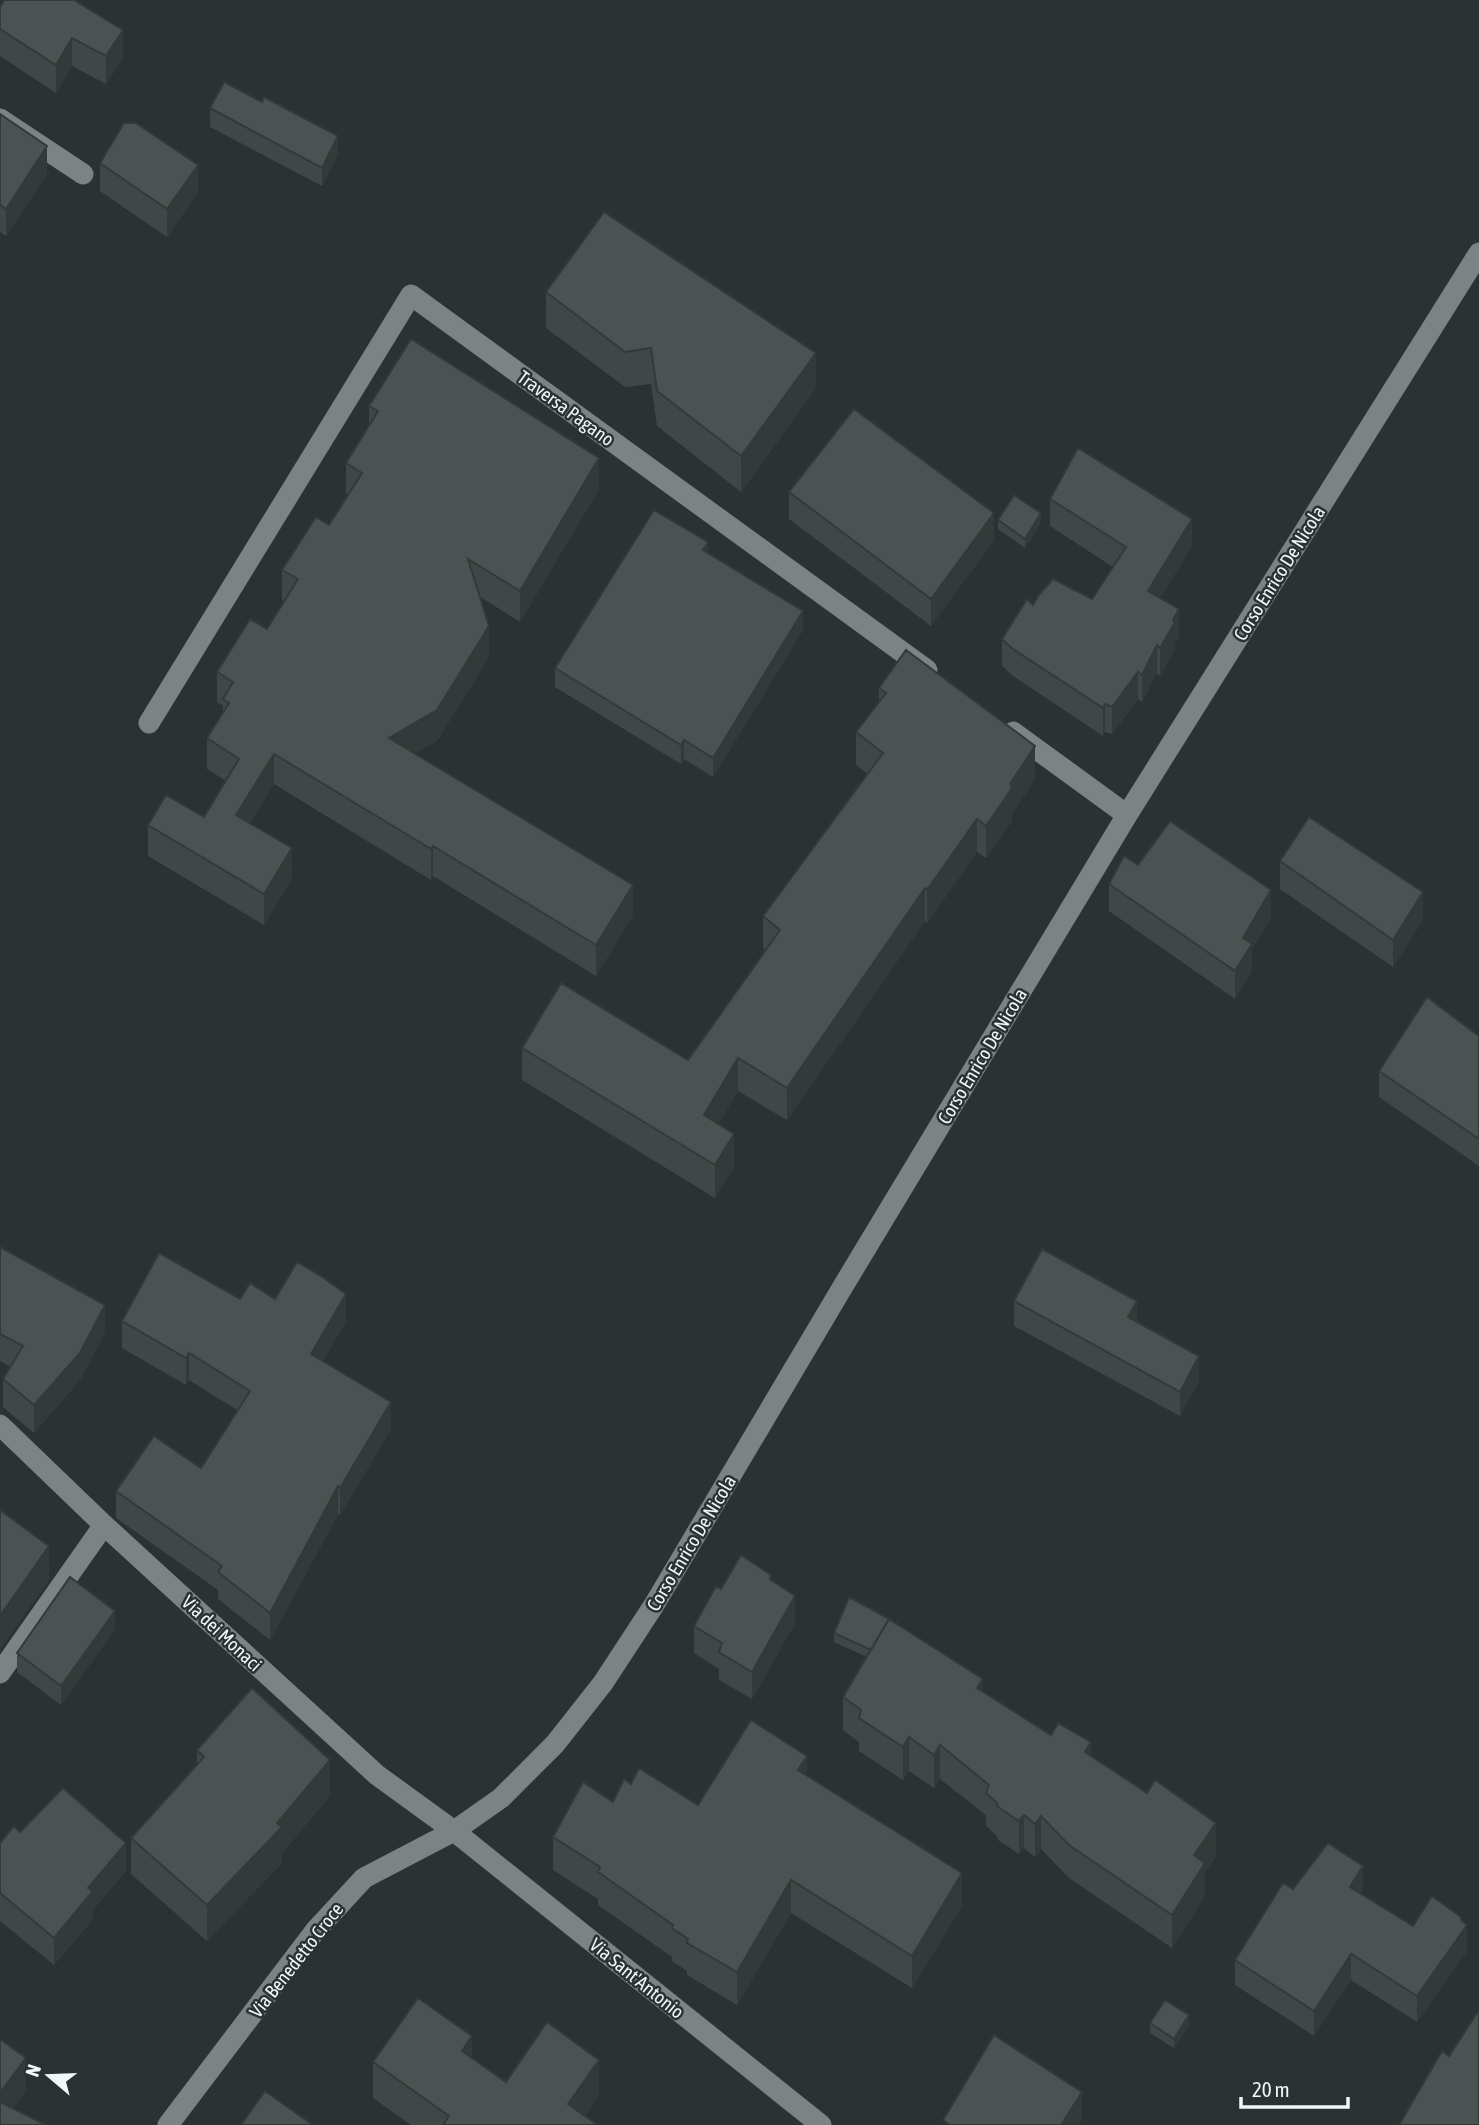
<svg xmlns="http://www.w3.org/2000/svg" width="1479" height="2125" font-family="'Asap Condensed',sans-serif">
<rect width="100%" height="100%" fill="#2b3234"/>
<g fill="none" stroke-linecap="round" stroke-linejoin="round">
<!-- minor -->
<path stroke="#7b8385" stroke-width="21" d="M0 119 83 174
M149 723 411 295 927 670
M1013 732 1127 815
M0 1425 104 1525 377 1775 454 1831 821 2125
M0 1673 104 1525
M168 2125 315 1931 364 1878 454 1831 501 1798 555 1744 603 1683 654 1605 842 1288 1127 815 1479 253"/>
</g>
<!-- wall -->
<path fill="#404747" d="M0 7 123 58 106 84 72 66 56 93 0 56Z
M262 102 338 155 322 186 210 127V108Z
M0 114 47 174 6 236 0 232Z
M100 163 198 192 167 237 100 191Z
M546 292 816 388 741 492 657 426 651 384 625 387 546 328Z
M369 406 599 489 520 622 479 596 489 657 437 741 415 753 633 915 596 976 433 876 431 880 274 784 250 823 292 878 264 925 148 856V825L204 817 226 781 207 769V738L223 712V706L217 702V672L267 629 284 601 282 600V570L329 525 348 495 346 493V463L369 425Z
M789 492 994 540 931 626 789 519Z
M1050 499 1192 546 1160 598 1179 637 1175 644V649L1160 676 1157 673 1142 702 1138 699 1112 734 1105 732 1103 736 1013 676 1002 666V639L1033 605 1092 599 1113 567 1050 526Z
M998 520 1041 522 1025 548 998 529Z
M708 553 803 630 713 777 684 759 681 764 555 687V668Z
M879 688 1035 779 1012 814V821L986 858 977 852 927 923 925 921 787 1120 738 1091 718 1124 734 1167 715 1198 522 1080V1048L688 1060 766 951 763 948V916L868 774 856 765V732L879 702Z
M1280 861 1423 920 1393 967 1280 889Z
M1138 865 1271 918 1252 949V971L1235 999 1109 911V884Z
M1479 1036V1166L1379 1097V1071Z
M0 1247 105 1332 80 1380 34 1433 3 1407V1379L11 1367 0 1361Z
M240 1299H275L346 1321 323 1361 391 1429 340 1515 338 1514 270 1640 218 1599V1590L116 1518V1491L201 1468 237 1410 189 1380 186 1385 122 1348V1321Z
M1014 1301 1137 1322 1199 1381 1180 1416 1014 1326Z
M771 1580 795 1623 752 1699 719 1680V1669L694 1653V1626Z
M897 1624 983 1692 1051 1735 1091 1756 1216 1856 1205 1872V1896L1172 1948 1069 1878 1041 1849 1035 1857 1024 1848 1019 1854 998 1840 997 1836 986 1826V1815L940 1779 934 1788 909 1771 903 1780 859 1751V1742L843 1730V1697L867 1657 834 1642V1633Z
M115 1629 61 1705 17 1672V1653Z
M197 1750 330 1796 282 1853V1863L207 1941 131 1874V1838L197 1764Z
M807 1776 962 1906 912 1988 791 1913 737 2005 687 1975V1971L672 1961V1957L598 1905V1899L553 1870V1837L613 1802 631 1784 698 1805Z
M20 1832 126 1871 93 1910V1919L54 1965 0 1921V1843Z
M1293 1889 1363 1891 1361 1894 1413 1926 1461 1921 1467 1951 1417 2022 1351 1980 1314 2036 1235 1985V1960Z
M1150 2023 1189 2025 1174 2048 1150 2033Z
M472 2058 506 2082 599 2095 585 2116 598 2125H411L373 2098V2062Z"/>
<!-- shaded-wall -->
<path fill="#343a39" d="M123 30V58L106 84V56Z
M72 38V66L56 93V65Z
M338 136V155L322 186V168Z
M47 146V174L6 236V209Z
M198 165V192L167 237V209Z
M816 353V388L741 492V456Z
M599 458V489L520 622V591Z
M994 513V540L931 626V599Z
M1041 513V522L1025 548V539Z
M1192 519V546L1148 618V591Z
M708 542V561L703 550Z
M1179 609V637L1175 644V649L1160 676V648L1173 620Z
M803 611V630L713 777V758Z
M489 626V657L437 741 389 768V738Z
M1157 645V673L1142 702V675Z
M1138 672V699L1112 734V707Z
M1105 704V732L1103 736V708Z
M684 740V759L681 764V745Z
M1035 746V779L1012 814V821L986 858V826Z
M274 754V784L236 845V815Z
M977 819V852L927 923V890Z
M433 846V876L431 880V849Z
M292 848V878L264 925V894Z
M633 885V915L596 976V945Z
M925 888V921L787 1120V1088Z
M1271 890V918L1252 949V971L1235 999V971L1243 938Z
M1423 892V920L1393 967V940Z
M738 1058V1091L704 1148V1115Z
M734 1134V1167L715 1198V1165Z
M346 1294V1321L311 1381V1354Z
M1137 1301V1325L1128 1317Z
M105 1305V1332L80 1380 34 1433V1405Z
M189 1353V1380L186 1385V1358Z
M1199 1356V1381L1180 1416V1392Z
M391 1402V1429L340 1515V1488Z
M338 1486V1514L270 1640V1613Z
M49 1546V1580L0 1650V1616Z
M795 1596V1623L752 1699V1672Z
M115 1611V1629L61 1705V1686Z
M983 1679V1712L977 1688Z
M909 1737V1771L903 1780V1747Z
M1091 1742V1775L1085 1752Z
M940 1745V1779L934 1788V1755Z
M807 1756V1788L798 1770Z
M330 1760V1796L282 1853V1863L207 1941V1905Z
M1024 1815V1848L1019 1854V1821Z
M1041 1816V1849L1035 1857V1824Z
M1216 1823V1856L1205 1872V1896L1172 1948V1915L1194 1855Z
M126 1843V1871L93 1910V1919L54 1965V1938L88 1888Z
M1363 1866V1891L1350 1912V1887Z
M962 1873V1906L912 1988V1956Z
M791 1880V1913L737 2005V1972Z
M1467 1925V1951L1417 2022V1996Z
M1351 1954V1980L1314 2036V2011Z
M1189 2015V2025L1174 2048V2039Z
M472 2036V2071L462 2051Z
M26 2058V2091L1 2125H0V2093Z
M599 2060V2095L579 2125 568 2104Z
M1082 2092V2120L1079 2125H1061Z"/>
<!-- building -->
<path fill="#4b5352" stroke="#343a39" stroke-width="2" d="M4 0H74L123 30 106 56 72 38 56 65 0 29V7Z
M224 82 262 102 264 97 338 136 322 168 210 108Z
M0 114 47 146 6 209 0 205Z
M124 123H136L198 165 167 209 100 163Z
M604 212 816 353 741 456 657 391 651 348 625 352 546 292Z
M411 339 599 458 520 591 468 559 489 626 437 710 389 738 633 885 596 945 433 846 431 849 274 754 236 815 292 848 264 894 148 825 166 795 204 817 239 759 207 738 229 703 223 699 233 682 217 672 250 619 267 629 298 579 282 570 316 517 329 525 362 473 346 463 378 411 369 406Z
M854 409 994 513 931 599 789 492Z
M1078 448 1192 519 1148 591 1179 609 1173 620 1175 622 1160 648 1157 645 1142 675 1138 672 1112 707 1105 704 1103 708 1013 649 1002 639 1027 599 1033 605 1038 596 1053 579 1092 599 1126 547 1050 499Z
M1014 495 1041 513 1025 539 998 520Z
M654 510 708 542 703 550 803 611 713 758 684 740 681 745 555 668Z
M906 650 1035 746 1010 784 1012 788 986 826 977 819 927 890 925 888 787 1088 738 1058 704 1115 734 1134 715 1165 522 1048 561 983 688 1060 780 930 763 916 883 753 856 732 886 693 879 688Z
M1309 817 1423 892 1393 940 1280 861Z
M1170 821 1271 890 1243 938 1252 944 1235 971 1109 884 1124 856 1138 865Z
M1427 997 1479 1036V1139L1379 1071Z
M0 1247 105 1305 80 1353 34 1405 3 1379 23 1346 0 1334Z
M1042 1249 1137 1301 1128 1317 1199 1356 1180 1392 1014 1301Z
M159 1253 240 1299 250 1283 275 1299 297 1262 321 1276 346 1294 311 1354 391 1402 340 1488 338 1486 270 1613 218 1572 222 1566 116 1491 154 1436 201 1468 250 1391 189 1353 186 1358 122 1321Z
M0 1510 49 1546 0 1616Z
M741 1555 771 1575 770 1579 795 1596 752 1672 719 1652 722 1643 694 1626 716 1586 721 1589Z
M70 1577 115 1611 61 1686 17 1653Z
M849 1597 897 1623 896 1624 889 1619 871 1650 834 1633Z
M889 1619 983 1679 977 1688 1051 1735 1058 1723 1091 1742 1085 1752 1147 1793 1155 1780 1216 1823 1194 1855 1205 1863 1172 1915 1069 1845 1041 1816 1035 1824 1024 1815 1019 1821 998 1807 997 1803 986 1793 989 1785 940 1745 934 1755 909 1737 903 1747 859 1718 861 1710 843 1697Z
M252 1688 330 1760 277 1823 282 1827 207 1905 131 1838 204 1757 197 1750Z
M751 1720 807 1756 798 1770 962 1873 912 1956 791 1880 737 1972 687 1943 688 1939 672 1928 673 1925 598 1872 600 1867 553 1837 583 1782 613 1802 624 1779 631 1784 639 1768 698 1805Z
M63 1788 126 1843 88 1888 93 1891 54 1938 0 1893V1843L14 1826 20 1832Z
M1328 1843 1363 1866 1350 1887 1413 1926 1432 1896 1461 1917V1920L1467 1925 1417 1996 1351 1954 1314 2011 1235 1960 1283 1883 1293 1889Z
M418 1998 472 2036 462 2051 506 2082 547 2022 599 2060 568 2104 598 2125H443L449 2116 373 2062Z
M1165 2000 1189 2015 1174 2039 1150 2023Z
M1479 2010V2125H1399L1442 2051 1449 2056Z
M994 2035 1082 2092 1061 2125H950L943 2120Z
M0 2039 26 2058 0 2093Z
M265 2091 313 2125H241Z
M0 2102 46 2125H0Z"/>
<g text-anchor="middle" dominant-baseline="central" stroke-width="5" stroke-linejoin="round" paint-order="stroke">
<!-- street labels -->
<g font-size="19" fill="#f1f6f7" stroke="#2b3234">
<text transform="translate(566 408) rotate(36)">Traversa Pagano</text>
<text transform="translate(1279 573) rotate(-58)">Corso Enrico De Nicola</text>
<text transform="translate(982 1056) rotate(-59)">Corso Enrico De Nicola</text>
<text transform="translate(691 1543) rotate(-59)">Corso Enrico De Nicola</text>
<text transform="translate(222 1633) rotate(43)">Via dei Monaci</text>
<text transform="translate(296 1960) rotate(-52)">Via Benedetto Croce</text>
<text transform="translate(637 1978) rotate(39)">Via Sant'Antonio</text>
</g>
</g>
<!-- north arrow -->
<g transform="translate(49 2076) rotate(289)" stroke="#2b3234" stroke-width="5" paint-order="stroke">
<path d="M0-5L12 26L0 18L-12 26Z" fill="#f1f6f7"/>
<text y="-10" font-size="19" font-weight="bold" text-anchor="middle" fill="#f1f6f7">N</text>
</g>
<!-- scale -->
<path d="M1241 2097v10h107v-10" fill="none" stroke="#f1f6f7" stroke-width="3.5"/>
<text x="1252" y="2097" font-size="21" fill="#f1f6f7" stroke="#2b3234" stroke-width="5" paint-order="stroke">20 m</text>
</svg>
